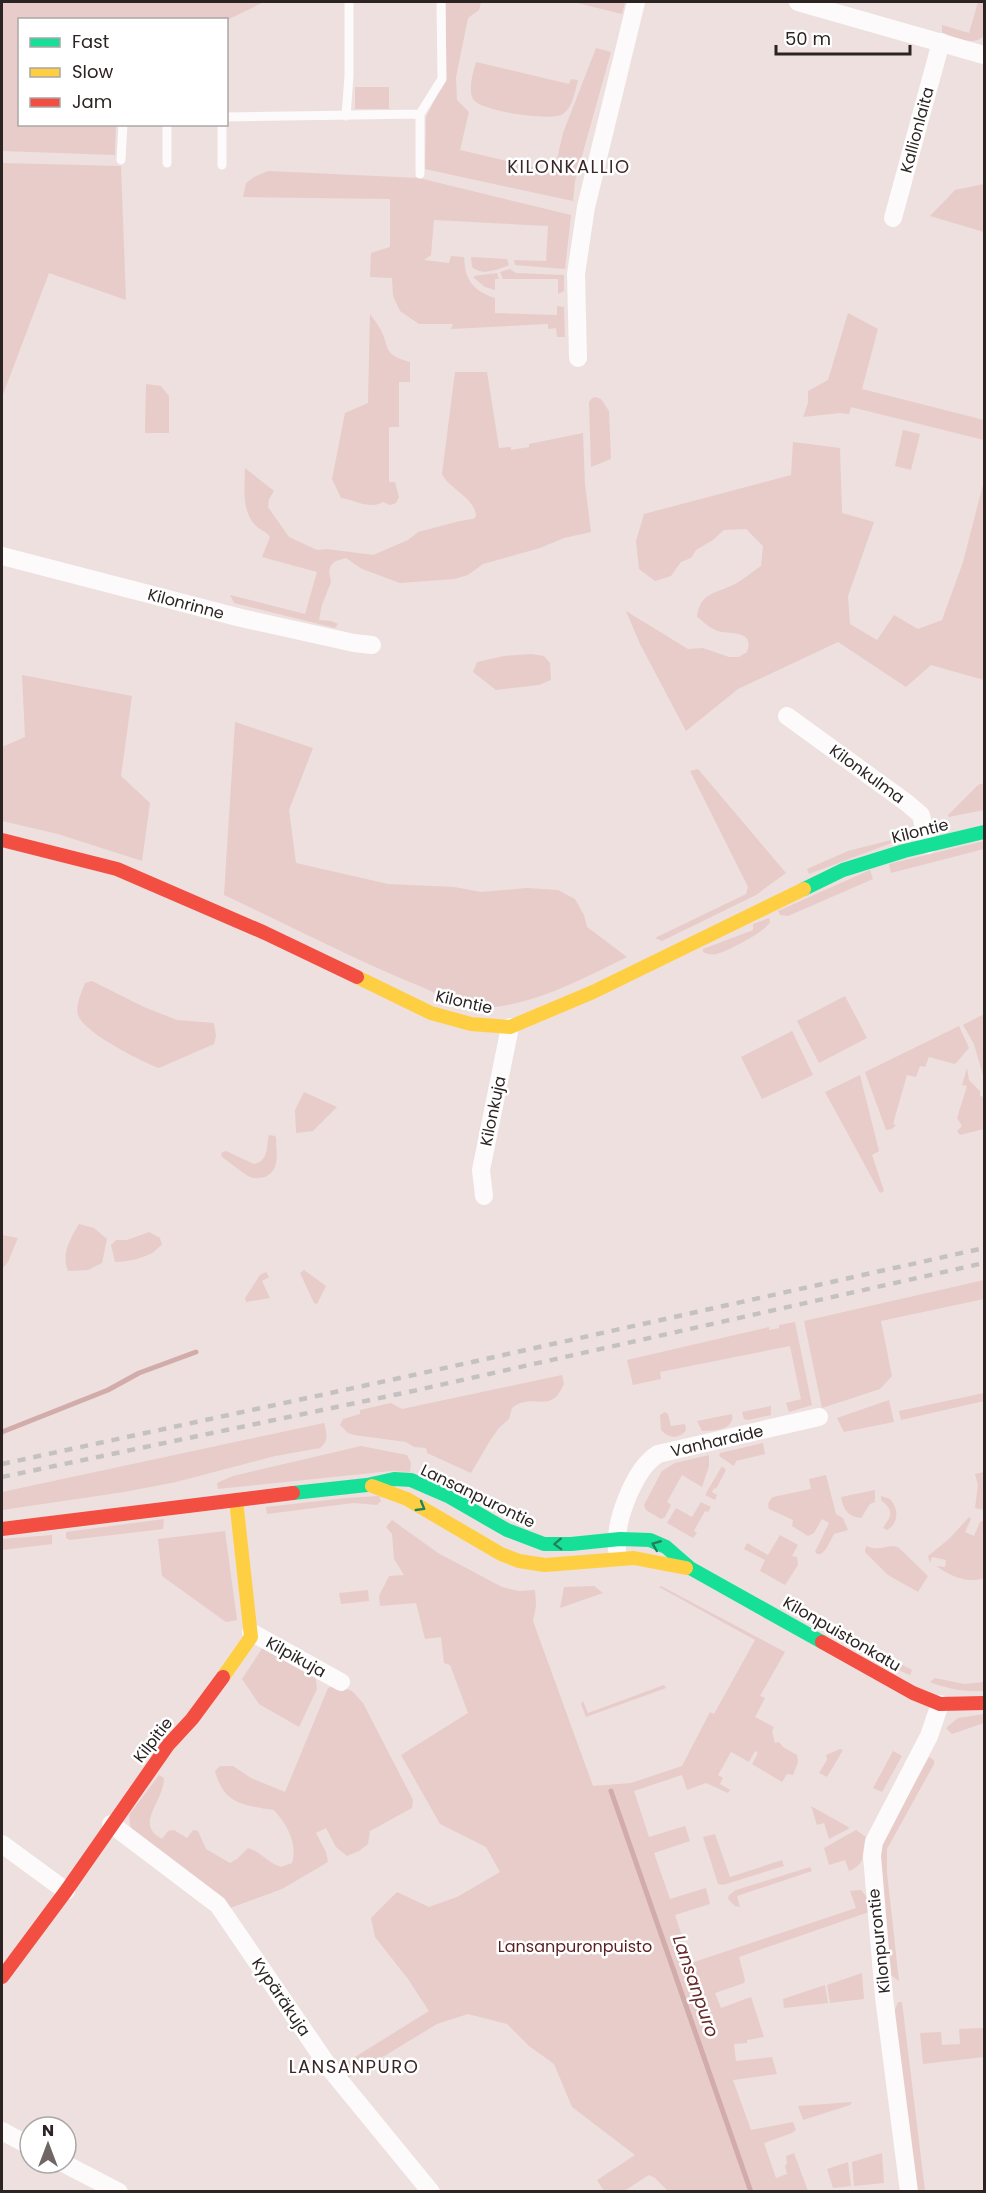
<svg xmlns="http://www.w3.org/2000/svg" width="986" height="2193" font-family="Poppins,sans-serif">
<rect width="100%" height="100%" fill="#ede0df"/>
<!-- green -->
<path fill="#e7ccca" d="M2 2H264L227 20H20V124L116 125 115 155 2 151Z
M446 2H481L479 10 468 18 456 77 457 100 469 112 460 150 554 172 563 133 596 48 611 52 575 181 573 201 425 169 426 117 445 80Z
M573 2H625L622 14Z
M978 2H984V36C973 47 956 37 942 33V25L969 33Z
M476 62 569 84 571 79 578 80C575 91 573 107 563 114 552 122 479 111 473 99 468 88 473 73 476 62Z
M355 87H389V109H355Z
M2 163 121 166 126 300 49 273 2 397Z
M268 171 419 178 571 215 565 269 515 265 514 260 546 261 548 226 434 220 431 255 424 260 449 263 451 256 464 257C465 280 473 291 495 298V313L557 315V306L564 307 565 337H557L556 328 548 329V324L451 329 453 324H419L400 311 393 296 392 278 370 277 371 253 390 247V199L243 197 246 183 254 177Z
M984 184V232L930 216 955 190Z
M471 257 507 259 509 265C497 270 482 276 472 267Z
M510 269 516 273 564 275V291L558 294V279H503L500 272Z
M497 273 499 279H495V290L485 287 474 278V276Z
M848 313 878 329 862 389 984 420V440L851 407 849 414 840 413 803 417 808 403V391L828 380Z
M370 314C373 318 376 322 379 327 391 346 380 354 410 362V382H399V427H389V482H395L399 497 396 503 390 505 383 502C370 510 355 500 341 498L332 479 345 413 368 403Z
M455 372H487L499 448 511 447V450L529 447V444L583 433 585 484 591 532 564 538 540 548 483 564 468 575 454 579 400 583 362 569 346 558 336 561 331 565 329 571 331 582 322 605 319 620 331 621 338 624 335 628 234 603 230 595 305 614 317 572 262 557 270 537C266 531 260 530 255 525 241 510 245 487 245 468L274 491 269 499 268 507 289 537 317 550 327 549 373 555 408 540 418 532 460 521 473 519 476 517C476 498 449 489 442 474Z
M146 384 161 386 169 396V433H145Z
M595 397 601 399 609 411 611 459 591 467 589 402 591 399Z
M903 430 920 434 911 470 895 466Z
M793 442 840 448 842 513 874 522 848 596 850 624 877 640 894 615 918 629 942 620 963 562 984 481V680L931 665 906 687 838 642 738 689 686 731 640 644 626 611 688 649 703 648 729 657H739L747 652C755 629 730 635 718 631 710 629 703 621 697 617 700 593 714 594 733 585 743 580 752 572 761 566L763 546 746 529 724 530 713 540 696 550 691 558 681 562 671 576 655 581 639 569 636 541 644 514 791 475Z
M531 654 544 656 550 663 551 680 539 685 496 690 473 672 477 662 504 656Z
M22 675 132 696 121 776 150 803 142 861 58 834 2 821V747L25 737Z
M235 722 313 748 289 810 296 863 388 884 454 887 481 892 527 888 558 890 575 899 584 915 587 927 627 957C584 978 522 1012 473 1007 459 1006 436 993 422 987 355 960 290 926 224 895Z
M698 769 786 873 756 895 662 941 655 938 746 894 748 887 690 771Z
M984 783V810L949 817 948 815 978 785Z
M895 839 897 841 809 874 807 869 848 851Z
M984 841V849L891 873 889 864Z
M870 870 873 879 788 916 780 915 778 911Z
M769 918 770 922C765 932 728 951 717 954 712 955 707 954 703 952V949L753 930V924Z
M92 981 144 1007 177 1020 214 1023 216 1036 214 1044 159 1068C142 1062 83 1032 78 1015 75 1005 82 992 85 983Z
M845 996 867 1038 819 1063 797 1021Z
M984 1014V1079L974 1044 963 1025Z
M959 1026 969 1048 955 1064 929 1057 925 1067 920 1066 916 1077 907 1075 893 1124 896 1125 892 1129 886 1130 865 1072Z
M792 1031 813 1075 762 1099 741 1057Z
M967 1068 969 1080 980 1091V1096L984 1097V1129L960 1135 957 1131 962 1126 957 1118 967 1086 962 1085Z
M860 1075 879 1151 872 1155 884 1191 880 1193 825 1092Z
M304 1092 337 1107 313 1131 296 1133 295 1110Z
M269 1135 275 1136 276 1138C276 1152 281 1170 265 1177 260 1178 255 1179 250 1177 241 1172 231 1163 222 1157L221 1153 226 1151 254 1164C269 1161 266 1147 269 1135Z
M79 1224 94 1228 107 1239 102 1263 88 1270 68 1271C61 1254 70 1239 79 1224Z
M149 1232 160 1238 162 1245C156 1248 156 1252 150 1254 140 1259 126 1262 115 1262L111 1245 116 1240H127Z
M2 1235 18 1238 8 1262 2 1269Z
M304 1270 326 1286 317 1304 314 1303 300 1273Z
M266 1272 269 1277 262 1281 270 1298 246 1302 245 1298 260 1275Z
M984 1280V1299L881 1321 892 1376 880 1389 822 1408 804 1321Z
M795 1322 812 1405 789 1412 786 1403 801 1399 790 1346 660 1372 661 1379 633 1385 627 1360 769 1327V1330L779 1328V1325Z
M562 1375 564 1384C562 1388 559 1394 556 1397 543 1408 530 1394 512 1408L509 1419 499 1428 491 1439 471 1473 427 1453 426 1448 414 1447 406 1442 354 1435 348 1433 340 1425 343 1419 360 1414V1410L391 1403 402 1409Z
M984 1393V1401L901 1420 899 1411Z
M889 1400 894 1422 844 1432 837 1418Z
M771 1406V1415L748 1420 744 1419 742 1412Z
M665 1412 668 1414 671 1426 685 1424 686 1430C679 1440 668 1438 661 1430L660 1415Z
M732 1414C735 1430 715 1431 702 1431L697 1421Z
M324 1423C327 1433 329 1441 320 1448L275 1456 176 1482 124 1492 2 1510V1492Z
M763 1443 765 1454 736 1461 734 1466 719 1456 720 1453Z
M361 1446 407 1455 411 1463 410 1472 391 1471 218 1489 217 1483 233 1476Z
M709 1455V1466L702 1487 682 1475 667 1502 671 1505 665 1517 661 1519 646 1510 644 1505 662 1471 675 1463Z
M722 1466 726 1470 716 1489 714 1488 712 1492 717 1495 715 1500 705 1495Z
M984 1472V1510L975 1508 978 1485 975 1474Z
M826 1475 836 1514 843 1518 848 1530 834 1534 826 1549 821 1554H817L815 1552 829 1523 822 1519 814 1533 808 1536 792 1526 793 1520 769 1509C767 1504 769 1501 773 1497L811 1489 809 1479Z
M875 1490V1502L870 1504 861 1518C848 1517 843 1509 841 1497Z
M379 1496 381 1501 377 1505 353 1503 267 1514 266 1507 346 1498Z
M881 1496 890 1499C899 1509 899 1523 887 1530L883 1528C892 1515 894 1511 881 1500Z
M701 1502 711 1507 708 1512 705 1511 694 1531 697 1533 693 1538 667 1523 676 1508 692 1517Z
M969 1517 971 1519 965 1532 974 1536 980 1522 984 1520V1578C967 1584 951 1576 936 1566L945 1567 946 1560 932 1557 930 1563 928 1556 950 1538Z
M164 1519 163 1529 70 1540 66 1538V1532Z
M392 1520 438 1553 502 1587 519 1591 535 1590 536 1606 533 1621 593 1786 631 1783 682 1766 710 1712 714 1714 755 1640 659 1587 661 1586 785 1652 760 1696 765 1698 755 1717 774 1727 772 1731 775 1743 779 1742 783 1747 797 1755 798 1762 793 1775 787 1774 782 1782 752 1764 758 1753 755 1751 749 1762 731 1752 718 1775 723 1778 720 1784 730 1790 728 1793 706 1783 687 1790 682 1775 634 1791 649 1837 685 1826 690 1841 654 1853 670 1899 706 1888 710 1904 675 1915 691 1963 856 1908 850 1891 861 1890 867 1897 869 1912 739 1957 745 1980 744 1983 715 1993 721 2008 751 1997 764 2037 747 2040V2043L734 2044 736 2061 772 2057 777 2074 733 2080 751 2130 793 2122 796 2130 792 2133 764 2143 776 2178 787 2174 785 2166 787 2163 786 2156 794 2153 808 2191H668L655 2178 649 2175 624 2191H604L597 2180 635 2155 572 2107 554 2064 529 2046 507 2024 468 2014 437 2024 348 2078 339 2067 429 2011 408 1979 375 1937 371 1918 397 1892 429 1907 457 1897 500 1872 486 1847 440 1824 401 1755 468 1713 450 1665 444 1663 441 1637 425 1639 416 1603 380 1606 379 1596 389 1576 404 1575 394 1559 392 1534 386 1527Z
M225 1531 237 1620 226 1622 162 1576 158 1539Z
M52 1535V1544L2 1550V1539Z
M780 1535 798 1545 792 1556 797 1557 798 1565 785 1585 760 1571 765 1560 744 1549 747 1543 768 1555Z
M866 1546C880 1552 886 1544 898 1547L928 1576 918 1592 888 1575 865 1552Z
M594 1586 603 1593 560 1608 564 1587Z
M368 1590 369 1601 341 1604 339 1593Z
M263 1647 315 1674 317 1689 299 1727 259 1704 242 1679Z
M875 1650 912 1670 910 1675 870 1658Z
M935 1678 964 1684 984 1682V1691C965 1692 948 1689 930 1682Z
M337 1685 352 1691 363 1703 413 1800 412 1808 370 1831 368 1844 359 1851 347 1856 336 1847 326 1828 316 1833 326 1852 328 1862 282 1889 230 1908 131 1831 129 1815 159 1775 164 1778C163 1804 134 1824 162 1839L168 1831 174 1830 187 1838 193 1830 198 1831 206 1849 230 1863 237 1859 248 1848C263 1853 266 1862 281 1867L292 1863C298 1844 287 1824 274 1810 244 1805 224 1805 215 1771L220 1766H233L251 1778 285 1792 328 1688Z
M664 1685 666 1688 586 1717 581 1704 583 1701 588 1713Z
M984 1714V1723L952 1734 946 1728 958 1718Z
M840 1749 843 1750 827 1777 819 1773 827 1760 826 1755Z
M893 1751 902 1756 882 1792 873 1788Z
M929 1757 934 1760V1764L887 1849V1873L899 1981 888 1973 878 1858 884 1839Z
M811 1806 850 1828 829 1839 824 1823 817 1825Z
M856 1830 866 1837C861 1854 868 1863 849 1871L845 1860 829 1865 824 1848Z
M715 1834 730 1877 782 1860 784 1866 723 1885 718 1884 703 1837Z
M810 1867 812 1871 737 1896 740 1907 735 1906 728 1899 729 1895 736 1890Z
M862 1973 864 1999 830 2003 827 1985Z
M825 1985 828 2003 784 2008 783 1999Z
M898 2002H902L925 2191H916L894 2012Z
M984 2028V2057L923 2064 920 2033 941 2032 942 2045 960 2044 959 2029Z
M852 2102 850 2105 803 2120 798 2106Z
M882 2153 884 2183 854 2186 852 2162Z
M848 2162 851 2186 833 2188 827 2169Z"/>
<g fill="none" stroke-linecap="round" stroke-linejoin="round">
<!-- stream -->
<path stroke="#d2acaa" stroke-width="5" d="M2 1432 108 1390 139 1373 196 1352
M611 1791 751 2192"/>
<!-- lane -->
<path stroke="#fcfafa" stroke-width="9" d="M346 116 349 76V2
M226 117 420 114
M121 160 123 124
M167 163V124
M222 165V124
M420 174V114L442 79 441 2"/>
<!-- street -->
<path stroke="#fcfafa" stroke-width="18" d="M798 2 984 55
M893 218 941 42
M578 358 576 274 586 207 636 2
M2 556 241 618 354 643 372 645
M787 716 907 803 921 815 928 845
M484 1196 481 1170 510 1027
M617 1550C614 1522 634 1469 658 1454L819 1417
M251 1632 341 1682
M111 1824 218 1905 331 2070 431 2192
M2 1844 66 1891
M2 2131 30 2146
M63 2163 119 2192
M909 2192 884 1997 872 1856 874 1842 929 1736 940 1704"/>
<!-- fast -->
<path stroke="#16e098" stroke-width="14" d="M804 889 843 870 904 851 984 832
M293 1493 367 1485 394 1479 411 1480 448 1496 507 1530 544 1544H571L620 1539 650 1540 666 1547 690 1568 822 1642"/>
<!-- slow -->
<path stroke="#ffcf43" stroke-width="14" d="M357 977 431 1013 471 1024 510 1027 593 992 804 889
M372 1486 407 1499 501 1554 519 1561 545 1565 634 1558 686 1568
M223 1677 251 1637 236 1500"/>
<!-- jam -->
<path stroke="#f24e42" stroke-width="14" d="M2 840 117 869 265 933 357 977
M2 1529 293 1493
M822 1642 913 1693 940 1704 984 1703
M2 1977 66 1891 168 1745 192 1719 223 1677"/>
<!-- rail -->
<path stroke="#c5c1c1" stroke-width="4.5" stroke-dasharray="8 8" stroke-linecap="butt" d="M2 1464 409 1376 984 1248
M2 1477 413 1391 984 1263"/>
</g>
<!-- one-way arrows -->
<defs><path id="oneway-chevron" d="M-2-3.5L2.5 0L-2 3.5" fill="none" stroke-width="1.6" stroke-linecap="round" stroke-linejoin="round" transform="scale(1.5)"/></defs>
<g stroke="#21825e">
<use href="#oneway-chevron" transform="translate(421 1507) rotate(30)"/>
<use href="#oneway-chevron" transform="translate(558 1544) rotate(178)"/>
<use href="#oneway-chevron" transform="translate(656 1545) rotate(-158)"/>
</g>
<g text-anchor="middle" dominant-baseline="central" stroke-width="5" stroke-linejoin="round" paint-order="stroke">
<!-- street labels -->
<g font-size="16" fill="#2c2423" stroke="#fff">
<text transform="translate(917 130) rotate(-75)">Kallionlaita</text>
<text transform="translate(186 604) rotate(15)">Kilonrinne</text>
<text transform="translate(867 774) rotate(36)">Kilonkulma</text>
<text transform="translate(920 831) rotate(-14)">Kilontie</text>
<text transform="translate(464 1002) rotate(13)">Kilontie</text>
<text transform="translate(493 1111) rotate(-78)">Kilonkuja</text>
<text transform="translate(717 1441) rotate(-13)">Vanharaide</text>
<text transform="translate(478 1496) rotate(26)">Lansanpurontie</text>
<text transform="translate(842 1634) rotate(30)">Kilonpuistonkatu</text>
<text transform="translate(296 1657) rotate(29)">Kilpikuja</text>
<text transform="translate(153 1740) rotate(-52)">Kilpitie</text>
<text transform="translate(879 1941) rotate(-96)">Kilonpurontie</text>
<text transform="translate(281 1997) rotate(56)">Kypäräkuja</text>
</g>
<!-- park labels -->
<g font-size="16" fill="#5a1e1f" stroke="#fff">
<text x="575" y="1946">Lansanpuronpuisto</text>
</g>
<!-- neighbourhood labels -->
<g font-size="18" letter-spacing="1.5" fill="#382726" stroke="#fff">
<text x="569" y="166">KILONKALLIO</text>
<text x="354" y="2066">LANSANPURO</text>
</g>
<!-- water labels -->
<g font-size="18" font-style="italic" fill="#672a2a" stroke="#fff">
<text transform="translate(696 1986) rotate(71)">Lansanpuro</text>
</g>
</g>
<!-- border -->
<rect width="986" height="2193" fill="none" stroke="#2c2423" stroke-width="6"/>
<!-- legend -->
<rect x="18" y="18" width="210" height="108" fill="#ffffff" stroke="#aba7a7" stroke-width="1.5"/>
<rect x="30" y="38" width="30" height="9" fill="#16e098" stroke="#aba7a7" stroke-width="1.5"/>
<text x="72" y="48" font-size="18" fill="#2c2423">Fast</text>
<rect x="30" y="68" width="30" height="9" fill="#ffcf43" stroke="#aba7a7" stroke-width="1.5"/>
<text x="72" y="78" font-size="18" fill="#2c2423">Slow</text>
<rect x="30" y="98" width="30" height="9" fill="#f24e42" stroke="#aba7a7" stroke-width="1.5"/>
<text x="72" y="108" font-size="18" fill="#2c2423">Jam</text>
<!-- north arrow -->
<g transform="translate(48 2145)"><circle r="28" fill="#ffffff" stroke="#aba7a7" stroke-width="1.5"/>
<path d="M0-4.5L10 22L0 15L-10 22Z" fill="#706665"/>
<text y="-9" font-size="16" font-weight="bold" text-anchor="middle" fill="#2c2423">N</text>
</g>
<!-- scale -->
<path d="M776 45v9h134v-9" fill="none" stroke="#2c2423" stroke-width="3"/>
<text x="785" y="45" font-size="18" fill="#2c2423" stroke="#ffffff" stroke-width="4.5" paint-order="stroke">50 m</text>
</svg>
